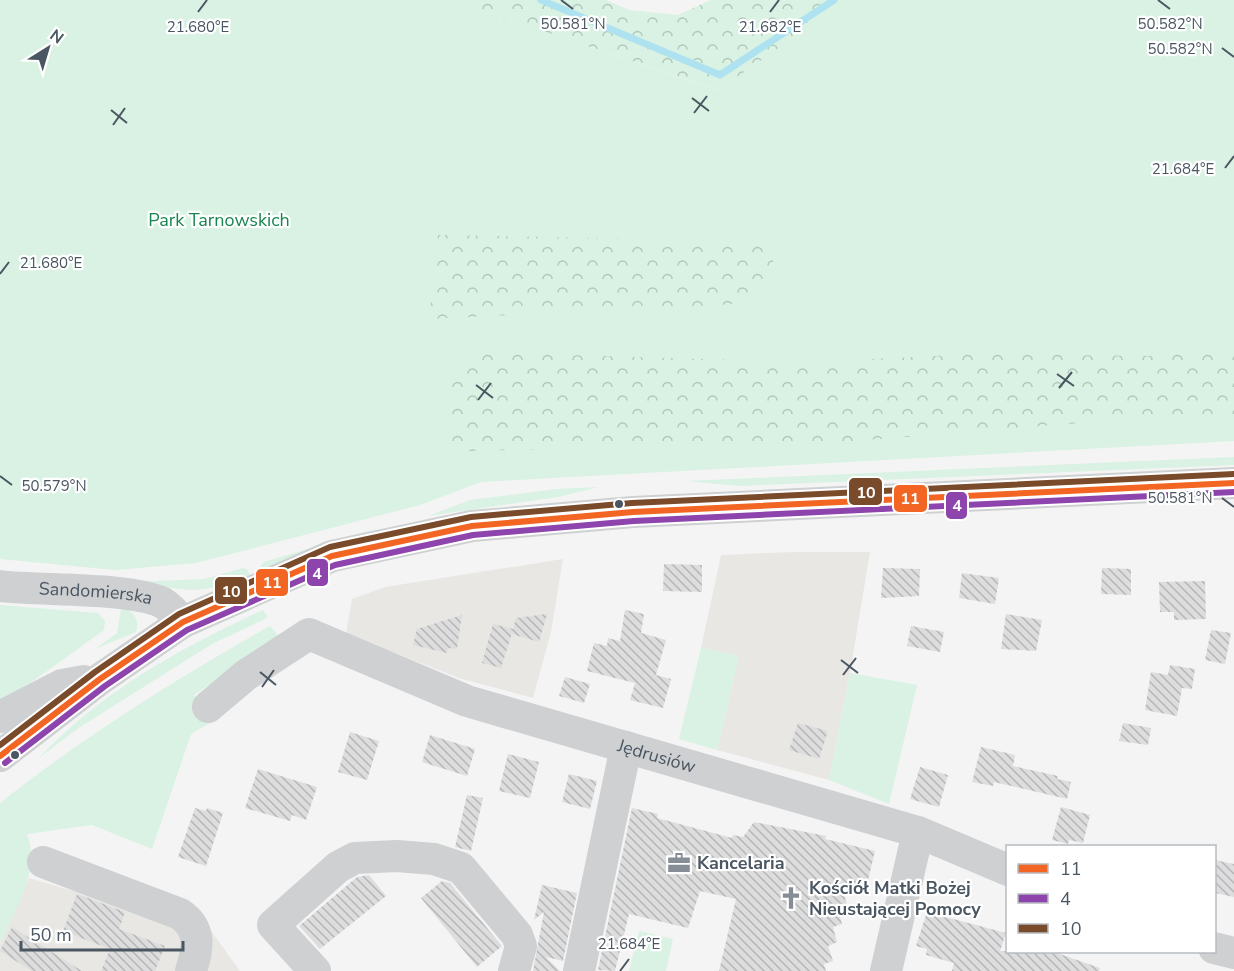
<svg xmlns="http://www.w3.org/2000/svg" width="1234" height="971" font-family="'Nunito Sans',sans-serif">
<defs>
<pattern id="forest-crowns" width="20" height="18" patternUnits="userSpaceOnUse" patternTransform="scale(1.5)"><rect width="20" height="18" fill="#d9f2e3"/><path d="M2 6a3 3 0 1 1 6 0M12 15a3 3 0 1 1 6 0" fill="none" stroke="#b2c7bb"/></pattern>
<pattern id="building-back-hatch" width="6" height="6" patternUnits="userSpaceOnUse" patternTransform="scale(1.5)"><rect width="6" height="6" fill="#ddddde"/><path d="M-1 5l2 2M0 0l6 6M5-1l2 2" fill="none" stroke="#b5b6b7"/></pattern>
</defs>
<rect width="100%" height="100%" fill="#f4f4f4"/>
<!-- commercial -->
<path fill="#e8e7e3" d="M794 552H870L850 673 829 780 717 750 739 656 701 648 721 555Z
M563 559 551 632 533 698 459 678 346 634 352 599 385 587Z
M87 869 193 906 240 971H0V943L29 878 77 892Z"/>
<!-- green -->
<path fill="#d9f2e3" d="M0 0H472V7L717 90 848 0H1234V441L481 482 420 505 196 563 115 570 0 559Z
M1234 457V465L739 486 687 481Z
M599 487 558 497 428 516 470 500 556 489Z
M377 528 262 569 260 566 264 562Z
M243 568 247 569 250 575C201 597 183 590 133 582L204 579Z
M0 605 98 613 105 621 104 630 0 705Z
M121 609H127C136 615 139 621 136 632L95 649 117 633Z
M263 610 267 616 265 619 212 644 80 727 39 758C100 692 182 647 263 610Z
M270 626 279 637 194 695 217 719 191 734 152 849 92 825 27 834C41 870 15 910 0 943V803C86 735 174 680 270 626Z
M701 648 739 656 717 750 679 739Z
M850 673 917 685 889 804 829 780Z
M639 931 673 939 666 971H629Z"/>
<!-- forest -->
<path fill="url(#forest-crowns)" d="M472 0H606L629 10 678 15 711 0H848L718 90 472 7Z
M438 235 755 241 770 247 774 265 767 291 736 304 429 319Z
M1234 350V416L1131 419 841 442 467 451 457 449 450 442 449 382 470 352 806 362 979 354 1149 356Z"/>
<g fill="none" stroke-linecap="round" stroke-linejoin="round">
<!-- stream -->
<path stroke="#aee2f0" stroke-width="7" d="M541 0 720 75 834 0"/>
</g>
<!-- building -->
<path fill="url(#building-back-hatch)" d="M664 564 702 565V592L663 591Z
M883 568 920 569 919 596 881 598Z
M1102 568 1131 569V595L1101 594Z
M962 573 999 578 995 604 959 598Z
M1205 581 1206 619 1174 620V612H1160L1159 582Z
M625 610 644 614 641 633 666 640 656 675 671 679 663 708 630 700 635 683 587 671 594 643 607 646 608 638 620 641Z
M547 614 539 642 512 634 513 630 501 668 482 663 493 624 513 629 516 618Z
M1006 614 1042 620 1036 651 1001 649Z
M462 615 457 649 448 648 447 653 413 645 417 629Z
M911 626 944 632 940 652 907 646Z
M1211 630 1231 633 1225 664 1205 660Z
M1170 665 1195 669 1192 689 1182 688 1177 716 1145 710 1151 672 1168 675Z
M565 677 590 684 584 703 559 696Z
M798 723 828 731 819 759 789 750Z
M1123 723 1151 728 1148 745 1119 741Z
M350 732 379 741 367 780 338 772Z
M430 735 475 749 467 776 422 762Z
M981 747 1015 755 1013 766 1058 776 1057 779 1071 782 1067 799 994 782 993 786 972 782Z
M508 754 539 762 530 798 499 791Z
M920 767 948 775 939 807 910 799Z
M258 769 317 787 306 820 292 815 290 821 245 808Z
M569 774 597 781 590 809 562 802Z
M467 795 483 798 471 851 455 847Z
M1061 807 1090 815 1083 843 1069 840 1068 844 1052 840Z
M195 808 206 811 207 808 223 813 206 866 178 857Z
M632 808 658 814 657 818 732 838 733 835 743 837 754 822 826 836 825 839 875 851 865 893 842 887 847 905 837 906 842 924 833 927 837 942 828 946 833 961 824 964 826 971H719L736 899 700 891 688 928 629 914 615 971 598 970Z
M1215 860 1234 864V897L1215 893Z
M369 875 386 896 320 949 299 926 357 877Z
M442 881 450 883 502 946 477 967 421 898Z
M542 885 577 893 563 961 546 957 560 971H533L544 912 534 920Z
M77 894 125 912 119 929 165 946 155 971H101L110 949 63 931Z
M927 912 1006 933 1000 951H1051L1100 968 1099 971H952L954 963 926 955 927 949 916 946Z
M12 927 82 971H32L0 951Z"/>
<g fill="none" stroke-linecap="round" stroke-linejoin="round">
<!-- minor -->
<g stroke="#ced0d2" stroke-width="32">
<path id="s1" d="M0 586C39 591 132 587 163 603 171 608 176 615 183 622"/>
<path id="s2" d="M208 707 246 675 309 634 467 701 918 832 1008 870"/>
<path d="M0 717 62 685 84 681"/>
<path d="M0 756 100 679 183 622 332 556 472 526 633 512 1234 483"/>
<path d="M43 862 180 914C202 929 198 949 191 971"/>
<path d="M1214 948 1234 953"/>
<path d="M315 971 273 925 338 867 355 858 397 856 434 859 461 868 517 935 521 946 514 971"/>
<path d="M579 971 626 747"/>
<path d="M886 971 918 832"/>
</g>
<!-- bus-1 casing -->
<g stroke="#fff" stroke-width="10">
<path id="bus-1" d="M0 756 100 679 183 622 332 556 472 526 633 512 1234 483"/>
</g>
<!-- bus-2 casing -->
<g stroke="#fff" stroke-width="10">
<path id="bus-2" d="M5 763 105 686 187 630 335 565 473 535 634 521 1234 492"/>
</g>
<!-- bus-3 casing -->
<g stroke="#fff" stroke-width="10">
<path id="bus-3" d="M0 745 95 672 179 614 330 547 471 517 632 503 1234 474"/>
</g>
<!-- bus-1 -->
<use href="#bus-1" stroke="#f26522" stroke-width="6"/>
<!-- bus-2 -->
<use href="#bus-2" stroke="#8e44ad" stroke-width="6"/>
<!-- bus-3 -->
<use href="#bus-3" stroke="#7a4b2a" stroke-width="6"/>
</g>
<!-- ticks -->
<path fill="none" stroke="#4a5661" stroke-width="2" d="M561 0 573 9M1158 0 1170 9M198 12 207 0M770 12 779 0M1222 48 1234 57M692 98 709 111M111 110 127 123M694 113 707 96M113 125 125 108M1225 168 1234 156M0 274 9 262M1057 374 1074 386M476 385 493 398M1059 388 1072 372M478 400 491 383M0 476 12 485M1222 498 1234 507M841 660 858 673M260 672 276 685M843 675 856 658M262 687 274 670M620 971 629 959"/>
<!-- icons -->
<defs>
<g id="office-bare" transform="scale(1.8)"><path d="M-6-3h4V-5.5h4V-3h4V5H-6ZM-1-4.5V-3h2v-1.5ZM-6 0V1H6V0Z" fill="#868d94" stroke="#fff" stroke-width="2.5" paint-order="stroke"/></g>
<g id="church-bare" transform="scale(1.8)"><path d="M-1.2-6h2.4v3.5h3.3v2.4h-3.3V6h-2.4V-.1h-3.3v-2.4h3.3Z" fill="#868d94" stroke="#fff" stroke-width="2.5" paint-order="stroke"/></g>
</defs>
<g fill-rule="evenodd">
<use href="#office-bare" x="679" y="863"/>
<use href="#church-bare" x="791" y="898"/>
</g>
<!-- markers -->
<g fill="#4a5661" stroke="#fff" stroke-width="2">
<circle cx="619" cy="504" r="5"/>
<circle cx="15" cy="755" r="5"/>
</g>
<g text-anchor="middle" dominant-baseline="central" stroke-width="4.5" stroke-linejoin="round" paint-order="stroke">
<!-- park labels -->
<g font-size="18" fill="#17864f" stroke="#fff">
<text x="219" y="220">Park Tarnowskich</text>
</g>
<!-- street labels -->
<g font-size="18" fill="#4a5661" stroke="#fff">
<text stroke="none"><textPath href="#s1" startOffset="96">Sandomierska</textPath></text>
<text stroke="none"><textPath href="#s2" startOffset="494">Jędrusiów</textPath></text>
</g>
<!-- poi labels -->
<g font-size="18" font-weight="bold" fill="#4a5661" stroke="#fff" text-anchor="start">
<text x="697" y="863">Kancelaria</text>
<text x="809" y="888">Kościół Matki Bożej<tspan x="809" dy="21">Nieustającej Pomocy</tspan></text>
</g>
</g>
<g font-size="15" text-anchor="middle" fill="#4a5661" stroke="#fff" stroke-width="4.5" stroke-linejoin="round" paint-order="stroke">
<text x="573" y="29">50.581°N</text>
<text x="1170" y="29">50.582°N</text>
<text x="198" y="32">21.680°E</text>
<text x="770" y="32">21.682°E</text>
<text x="1180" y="54">50.582°N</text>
<text x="1183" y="174">21.684°E</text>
<text x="51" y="268">21.680°E</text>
<text x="54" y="491">50.579°N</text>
<text x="1180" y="503">50.581°N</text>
<text x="629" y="949">21.684°E</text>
</g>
<g stroke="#fff" stroke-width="2">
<rect x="848" y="477" width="35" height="29" rx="6" fill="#7a4b2a"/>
<rect x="893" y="484" width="35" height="29" rx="6" fill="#f26522"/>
<rect x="945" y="491" width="23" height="29" rx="6" fill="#8e44ad"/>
<rect x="306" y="558" width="23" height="29" rx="6" fill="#8e44ad"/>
<rect x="255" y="568" width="34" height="29" rx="6" fill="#f26522"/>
<rect x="214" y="576" width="34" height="29" rx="6" fill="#7a4b2a"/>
</g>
<g font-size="16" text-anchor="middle" font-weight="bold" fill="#fff">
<text x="866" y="498">10</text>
<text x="910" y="504">11</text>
<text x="957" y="511">4</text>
<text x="317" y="579">4</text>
<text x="272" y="588">11</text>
<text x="231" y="597">10</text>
</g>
<!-- legend -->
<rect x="1006" y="845" width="210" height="108" fill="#ffffff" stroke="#b7bbc0" stroke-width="1.5"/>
<rect x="1018" y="864" width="30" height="9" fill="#f26522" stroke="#b7bbc0" stroke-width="1.5"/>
<text x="1060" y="875" font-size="18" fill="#4a5661">11</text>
<rect x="1018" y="894" width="30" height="9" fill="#8e44ad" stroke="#b7bbc0" stroke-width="1.5"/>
<text x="1060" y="905" font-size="18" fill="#4a5661">4</text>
<rect x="1018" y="924" width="30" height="9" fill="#7a4b2a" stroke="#b7bbc0" stroke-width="1.5"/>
<text x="1060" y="935" font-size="18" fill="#4a5661">10</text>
<!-- north arrow -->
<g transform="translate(48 48) rotate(37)" stroke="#ffffff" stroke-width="4.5" paint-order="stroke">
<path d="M0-4.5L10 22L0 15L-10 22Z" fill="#4a5661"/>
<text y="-9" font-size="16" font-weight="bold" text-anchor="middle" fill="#4a5661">N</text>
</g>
<!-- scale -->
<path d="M21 941v9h162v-9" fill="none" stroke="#4a5661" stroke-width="3"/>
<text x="30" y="941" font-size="18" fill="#4a5661" stroke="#ffffff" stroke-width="4.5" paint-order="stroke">50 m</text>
</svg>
